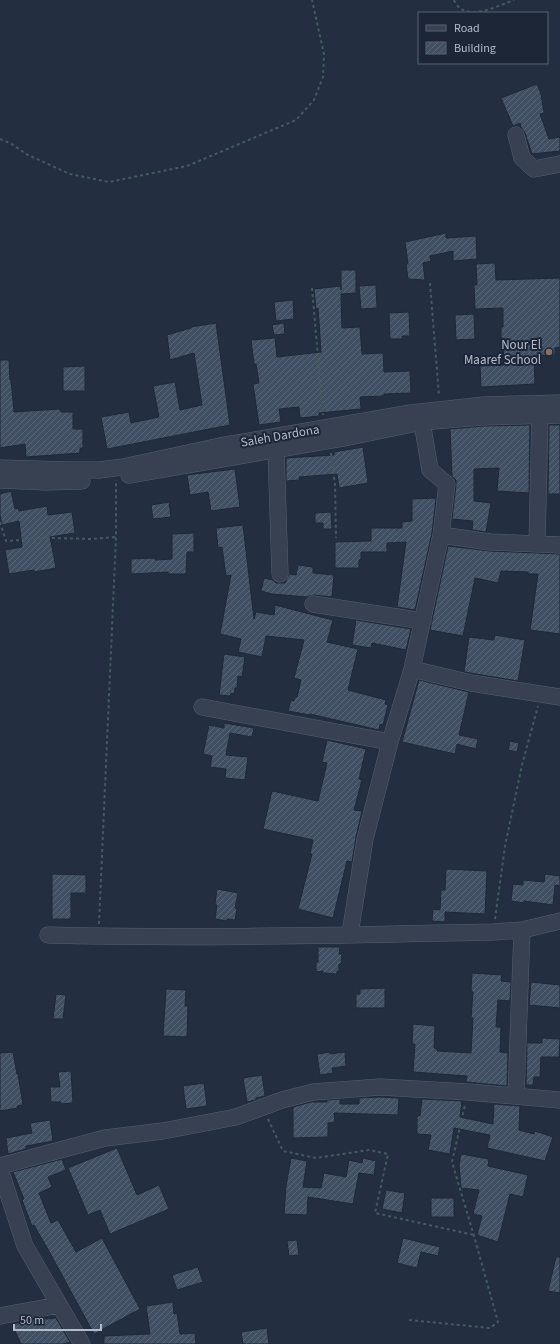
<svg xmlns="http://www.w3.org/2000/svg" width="560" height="1344" font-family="'Source Sans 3',sans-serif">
<defs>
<pattern id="building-hatch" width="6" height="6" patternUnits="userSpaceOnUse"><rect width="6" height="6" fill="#414f63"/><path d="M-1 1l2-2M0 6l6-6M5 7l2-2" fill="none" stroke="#5a6678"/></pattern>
</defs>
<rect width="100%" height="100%" fill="#232f41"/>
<!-- building -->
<path fill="url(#building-hatch)" stroke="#1e2838" d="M537 84 541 94 544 113 540 114 549 139 560 137V151L532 154 525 133 521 127 520 123 513 126 501 98Z
M446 233V238L476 236 477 259 453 261V251L430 256 431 261 423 263 425 280 408 279 406 264H408L405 242Z
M495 263 496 280 560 278V347L555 348V355L534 356 535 384 481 387 480 366 504 365 503 338H501V327H503V308L475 309 474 285H477L476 264Z
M341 270H356V293L341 294 342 328 360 327 362 354 383 353 384 372 410 371 411 393 384 394V396L360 397 361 409 319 413V416L300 418 299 407 279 409 281 422 259 425 253 384 259 383 256 364H254L251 340 275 338 277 357 321 352 318 308 316 309 314 289 341 286V290Z
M376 285 377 308 361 309 359 286Z
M293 300 294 319 276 321 274 302Z
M409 312 410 336H402V339H390L389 313Z
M474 314 475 339 456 340 455 315Z
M216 323 230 425 107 449 101 417 129 412 131 423 159 417 153 386 175 382 180 410 202 405 194 353 170 360 167 335 191 328V327Z
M284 323 285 334 274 335 272 325Z
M0 360H9L10 380H11L14 412 60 409 61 412H73V429H83V448H80V453L26 457 25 444 0 448Z
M85 366V391H63V367Z
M530 425 529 493 497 491 499 468 474 469V501L491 503 486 532 472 530 473 521 452 519 456 485V480L452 476 450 429 483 426Z
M549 425H560V494H548Z
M363 447 368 483 339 488 337 474 299 477 300 480 286 481V458L334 455V452Z
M235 469 240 507 211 511 208 492 190 495 187 475Z
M11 491 15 509 18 508 19 511 47 506 48 515 72 512 75 533 50 537 56 568 34 572V570L9 574 5 550 22 547 19 521 2 525 0 515V494Z
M436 498 432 533 415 610 397 607 406 542 387 543V552H361V559L359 560V568H335V542L371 541V528H402V522L412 521V499Z
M169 502 171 517 153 519 151 505Z
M331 512 332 529H323V523H315V513Z
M243 525 254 619 256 612 274 615 275 605 333 620 327 642 358 649 348 690 386 700 385 704 388 705 383 725 380 724 379 730 310 714V715L288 711 291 700 294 701 295 697H297L301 680 294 678 304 640 266 636 262 657 238 652 241 639 220 634 231 575 226 576 222 547 218 548 216 528Z
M194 533V552H187L186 574H168V572L131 574V559L155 558V560L172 559V534Z
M448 546 490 551 560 554V634L530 630 538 574H528V572L501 571 498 583 475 578 463 636 430 630Z
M298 565 313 567V573L334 575 332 597 314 595 307 597 272 594 261 591 264 578 273 580 276 583H285L289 574 296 575Z
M356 620 411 629 406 650 372 643 371 648 352 645Z
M495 635 525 640 518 681 464 672 469 637 494 640Z
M224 654 245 657 242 677 238 676 237 688H235L234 694 231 693 230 696 219 695Z
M419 680 469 692 459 735 478 739 476 749 457 744 455 754 402 742Z
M224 723 254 728 252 737 230 733 226 755 248 757 245 780 225 778 226 769 210 767 212 756 203 754 209 725 224 728Z
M327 740 366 749 359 779 362 780 354 810 362 811 356 837 352 862 347 861 333 918 298 909 312 854H310L313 840 263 829 272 791 318 801 327 763 322 762Z
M510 741 519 743 517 752 508 750Z
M446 869 487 871 485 914 445 912V922L432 921 433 909 440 910 441 890H445Z
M52 874 86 875V893H71V919H52Z
M545 874 560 876V886L555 885 553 905 524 901V903L511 901 513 884 523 885V880L544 882Z
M217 889 238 893 235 908H237L235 920 227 919V921L215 919 217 905 215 904Z
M318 947H340L339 954H342L341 964H339V971H337V974L323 973V971L316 972V962H318Z
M472 973 502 975 501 981 511 982 510 1001 498 1000 496 1027H501L500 1052 508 1053 507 1086 466 1082 467 1076 413 1072 415 1044H412L413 1024 435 1026 434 1048 437 1049V1051L471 1053 473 1018H471L473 992 471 991Z
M531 982 560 985V1008L529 1005Z
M385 988V1008H356V994H360V989Z
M166 989 186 990 185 1006H188L187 1037 163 1036Z
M56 994 66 995 63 1019H53Z
M542 1038 560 1039 559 1057H541L540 1077H534L533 1085H526L527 1043H542Z
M13 1052 17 1074H18L23 1105 17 1106 18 1108 0 1111V1053Z
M330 1052V1054L345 1052 346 1066 332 1068 333 1073 320 1075 317 1054Z
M71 1071 73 1103 61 1104V1102H51L50 1087H60L58 1072Z
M262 1075 265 1096 256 1098V1100L247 1102 243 1078Z
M204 1083 207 1106 186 1109 183 1086Z
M380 1097 399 1098 398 1115 334 1113 335 1122 328 1123V1137L293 1138V1107L311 1102H327V1100L340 1099V1104H359V1098Z
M422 1099 462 1101 460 1117 493 1124 494 1104 520 1106 519 1130 534 1134 535 1131 553 1137 545 1161 487 1148 490 1135 454 1128 450 1154 428 1150 431 1135 417 1134V1116H420Z
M50 1120 53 1141 26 1146V1149L8 1154 6 1138 32 1133 30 1123Z
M117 1148 137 1195 159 1185 169 1209 110 1234 100 1210 88 1215 68 1168Z
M461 1154 489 1159 488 1166 528 1175 523 1197 510 1194 498 1242 477 1235 482 1216 473 1214 479 1190 461 1188 459 1165Z
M291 1158 307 1161 303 1187 321 1188 324 1173 346 1177 349 1160 362 1163 363 1158 376 1161 374 1175 359 1173 353 1204 308 1197 307 1215 284 1214 286 1186Z
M62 1159 66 1170 48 1177 52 1187 39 1193 51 1223 58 1220 76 1252 102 1238 140 1309 94 1334 50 1253 34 1225 32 1226 22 1200 24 1199 13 1172Z
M386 1190 405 1193 402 1213 382 1209Z
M431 1198H454V1217H431Z
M403 1238 440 1247 438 1256 421 1252 417 1268 397 1263Z
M297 1240 299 1255 289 1256 287 1241Z
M556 1257H560V1293L548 1291Z
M198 1267 203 1282 177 1290 172 1275Z
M173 1302 174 1314 177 1313 180 1334 195 1333 196 1344H104V1336L150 1334 146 1306Z
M44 1317 46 1319 56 1318 70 1342 63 1344H21L12 1324Z
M267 1328 269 1344H243L241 1332Z"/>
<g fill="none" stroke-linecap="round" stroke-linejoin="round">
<!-- minor casing -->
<g stroke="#555f6e" stroke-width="17">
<path id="minor" d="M516 135 522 158 534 169 560 164
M276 450 280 574
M0 468 68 470H99L123 467 220 446 411 413 484 405 560 403
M129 475 349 437 422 422 482 417 560 415
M0 480 46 482 82 481
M441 535 490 542 560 545
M537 544 540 415
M313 604 423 621
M412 669 471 683 560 697
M202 707 390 742
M350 934 365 839 390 742 412 669 441 535 447 484 430 470 422 422
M48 935C196 939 345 935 493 932L522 930 560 921
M516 1096 522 930
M0 1166 105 1138 163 1131 236 1117 282 1100 313 1092 380 1087 468 1092 560 1100
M0 1169 25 1246 82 1344
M0 1316 59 1305"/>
</g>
<!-- path -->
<path stroke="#435b5f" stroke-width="2" stroke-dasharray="3 3" stroke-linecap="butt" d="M454 0C464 24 497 6 514 0
M0 139 10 143 28 155 70 174 109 182 187 166 296 120 314 100 323 77 324 54 312 0
M430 283 439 396
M312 288 323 415
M331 453 335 485 336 538
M0 522 6 541 52 538 91 539 116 537
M495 919 505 846 522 765 538 706
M99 924 116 537V480
M268 1119 283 1151 316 1158 369 1150 388 1154 375 1213 474 1235
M409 1320 490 1328 498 1322 474 1236 452 1162 465 1105"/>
<!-- minor -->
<use href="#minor" stroke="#374151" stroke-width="16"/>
</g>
<!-- markers -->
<circle fill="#8d6e63" stroke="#1c2636" stroke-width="1.5" cx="549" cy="352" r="4"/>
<g text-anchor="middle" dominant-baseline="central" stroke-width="4" stroke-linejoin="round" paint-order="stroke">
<!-- poi labels -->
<g font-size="13" fill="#b3bccb" stroke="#1c2636" text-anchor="end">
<text x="541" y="345">Nour El<tspan x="541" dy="15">Maaref School</tspan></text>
</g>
<!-- street labels -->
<g font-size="13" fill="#b3bccb" stroke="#1c2636">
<text transform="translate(280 436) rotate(-10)">Saleh Dardona</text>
</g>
</g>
<!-- legend -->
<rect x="418" y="12" width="130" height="52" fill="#1c2636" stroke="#586272"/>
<rect x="426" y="25" width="20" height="6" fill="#374151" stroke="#586272"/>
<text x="454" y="32" font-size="12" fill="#b3bccb">Road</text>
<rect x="426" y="42" width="20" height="12" fill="url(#building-hatch)" stroke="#586272"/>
<text x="454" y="52" font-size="12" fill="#b3bccb">Building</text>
<!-- scale -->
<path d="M14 1324v6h87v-6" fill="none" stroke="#b3bccb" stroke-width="2"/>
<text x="20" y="1324" font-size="12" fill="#b3bccb" stroke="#1c2636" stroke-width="3" paint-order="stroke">50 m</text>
</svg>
